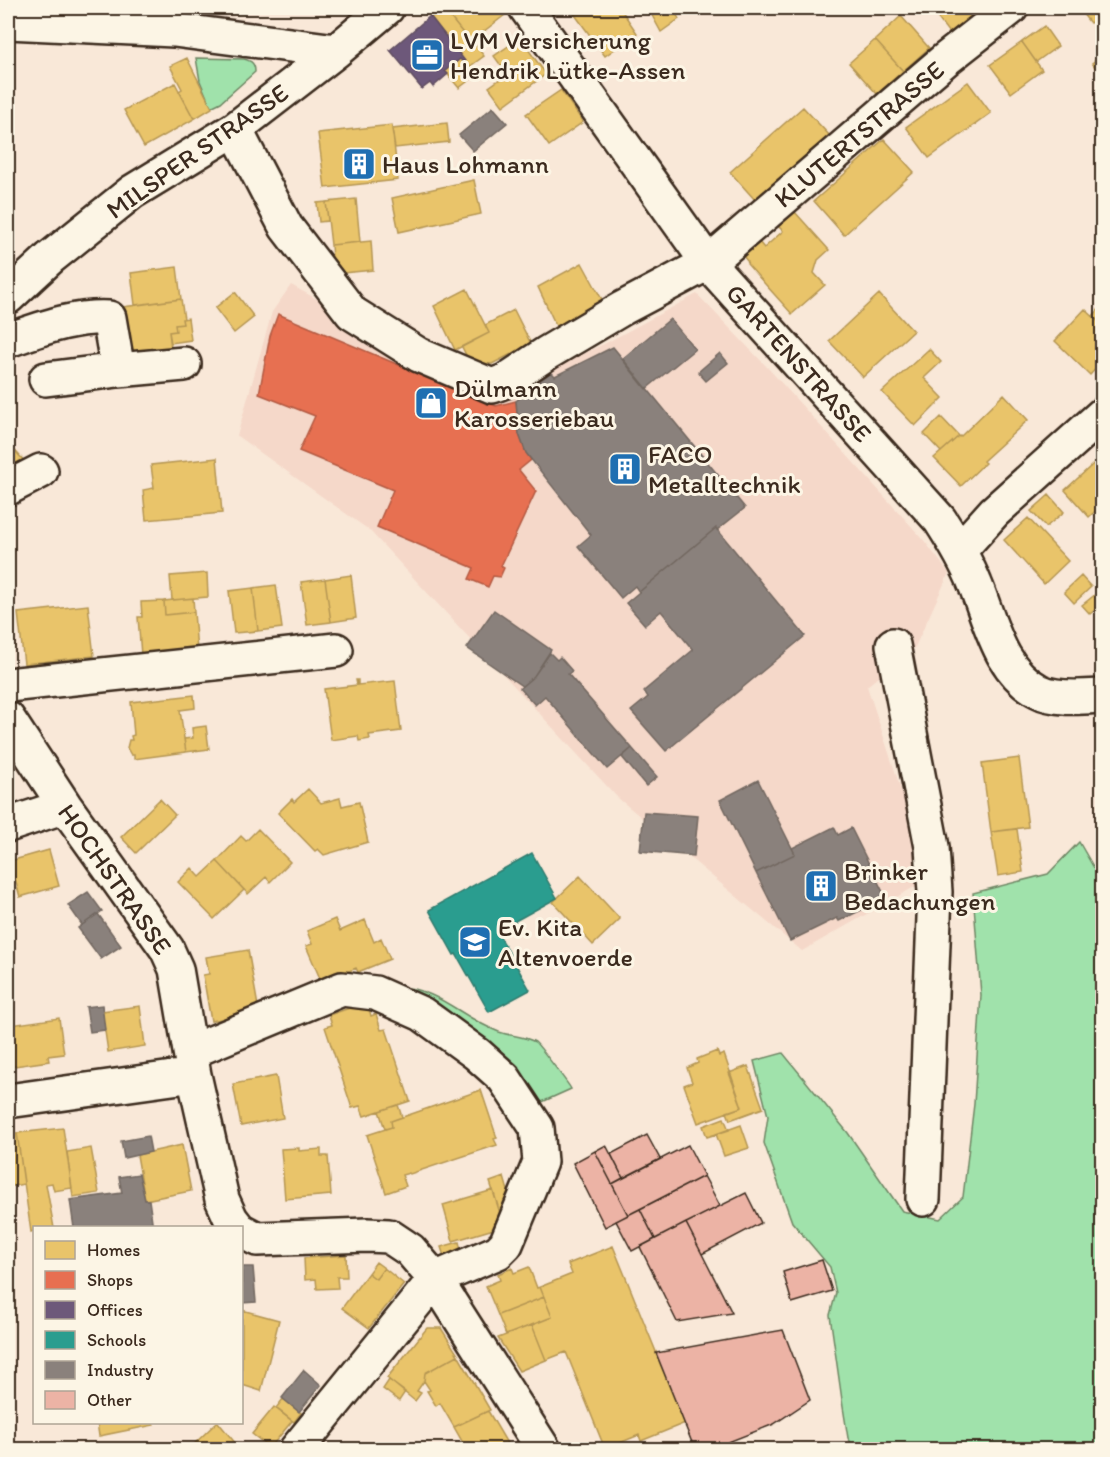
<svg xmlns="http://www.w3.org/2000/svg" width="1110" height="1457" font-family="Itim,sans-serif">
<rect width="100%" height="100%" fill="#f9e8d8"/>
<filter id="ink" filterUnits="userSpaceOnUse"><feTurbulence type="fractalNoise" baseFrequency=".0167" numOctaves="2"/><feDisplacementMap in="SourceGraphic" scale="12" xChannelSelector="R" yChannelSelector="G"/><feConvolveMatrix kernelMatrix="1 2 1 2 8 2 1 2 1" color-interpolation-filters="sRGB"/></filter>
<g filter="url(#ink)">
<!-- built -->
<path fill="#f5d8c9" d="M291 285 494 396 606 343 697 294 767 367 922 538 949 573 915 647 867 686 930 878 802 951 618 798 369 530 237 436 272 312Z"/>
<!-- green -->
<path fill="#a0e2ab" stroke="#6e8664" stroke-width="1.5" d="M196 58 244 59C252 61 255 64 255 72L221 102 211 107 200 81Z
M1079 842 1102 882V1449H855L848 1438 843 1407 830 1315 836 1293 830 1267 792 1222 764 1143 768 1116 754 1061 783 1053 848 1133 902 1211 940 1219 963 1197 974 1104 981 995 973 893 1048 874Z
M394 986C441 989 458 1016 499 1032 510 1036 524 1036 535 1042 538 1044 570 1086 571 1089L533 1106Z"/>
<!-- homes -->
<path fill="#e9c46a" stroke="#b59653" stroke-width="1.5" d="M440 8H445L448 11 446 12 470 42 458 52 430 16Z
M452 8H499L505 15 470 42 446 12Z
M570 8H620L637 33 605 56Z
M648 8H673L679 19 661 32Z
M930 8H972L976 12 949 33Z
M1078 8H1102V29L1095 20 1090 23Z
M901 16 929 48 903 71 875 40Z
M1044 26 1058 46 1036 62 1022 42Z
M520 38 546 74 503 106 489 87 507 74 494 56Z
M875 40 903 71 877 94 849 63Z
M472 41 484 56 469 67 458 52Z
M1022 42 1042 70 1011 93 990 65Z
M1102 55V77L1092 63Z
M187 58 212 108 194 119 179 91 182 89 170 66Z
M460 59 463 62 465 61 476 75 459 88 445 71Z
M968 82 991 113 929 158 906 127Z
M175 83 194 119 144 147 124 110Z
M561 90 583 122 549 146 526 114Z
M803 107 830 136 756 201 730 172Z
M447 123 449 142 395 148 392 129Z
M392 125 398 180 325 188 318 133Z
M884 139 914 172 844 235 814 201Z
M474 180 481 214 399 232 392 198Z
M356 199 360 242 331 245 326 202Z
M326 202 328 221 319 222 317 203Z
M794 211 829 250 818 260 814 273 825 285 792 314 747 264 748 262 743 256 759 242 764 248 783 231 777 225Z
M371 241 373 270 333 274 331 245Z
M582 263 605 305 558 330 538 287Z
M177 267 181 299 135 305 131 273Z
M467 289 489 333 455 350 434 306Z
M235 292 254 317 234 333 215 308Z
M879 294 913 331 863 377 829 341Z
M181 299 184 319H182L183 324 175 325 176 331 169 332 172 356 130 362 123 307Z
M1102 306V325L1093 316Z
M1085 309 1102 325V362L1090 375 1055 341Z
M514 310 531 344 492 364 481 363 467 357 462 347 489 333 485 325Z
M188 318 191 340 171 343 169 332 176 331 175 325 183 324 182 319Z
M929 349 941 362 924 378 943 398 915 426 882 392Z
M1004 394 1028 420 983 461 985 463 961 486 934 458 959 436 960 437Z
M941 417 959 436 941 452 924 434Z
M8 443 26 463 8 476Z
M1102 456V505L1089 517 1065 490Z
M217 458 222 513 146 520 143 490 154 488 151 465Z
M1049 495 1064 512 1046 527 1031 511Z
M1028 518 1068 561 1044 584 1004 540Z
M207 573 208 597 172 600 170 576Z
M351 575 356 618 331 622 325 579Z
M1081 576 1091 587 1074 603 1064 592Z
M325 579 331 622 307 625 301 582Z
M276 585 282 628 258 631 253 588Z
M253 588 258 631 234 633 229 591Z
M1101 590 1102 604 1090 614 1082 605Z
M193 598 194 612 165 615 164 601Z
M164 601 165 615 194 612 197 651 141 655 138 617H142L141 602Z
M88 605 94 656 24 664 18 613Z
M356 680H358V685L395 681 401 731 369 735 370 739 359 741 358 736 331 740 324 689 357 685Z
M194 695 195 708 180 710 186 752 134 759V755H131L127 748 129 740H132L131 736 134 735 131 702Z
M206 726 209 749 186 752 184 739 193 738 192 728Z
M1019 758 1028 827 991 832 982 763Z
M308 789 321 803 340 798 342 806 359 802 368 842 324 855 318 849 315 851 278 813 292 799 294 802Z
M160 799 175 815 136 853 121 837Z
M258 829 290 862 270 882 266 877 248 894 217 861 241 836 246 841Z
M1017 829 1023 872 998 876 991 832Z
M49 850 59 886 20 897 10 861Z
M217 861 244 890 214 919 178 882 192 868 200 877Z
M580 876 620 919 593 945 553 902Z
M335 919 340 931 365 920 374 942 381 938 390 959 358 972 356 968 322 983 306 946 312 944 307 931Z
M248 950 259 1012 211 1021 203 975 209 974 206 957Z
M367 1002 371 1016 376 1014 381 1030 386 1029 410 1101 364 1116 360 1106 352 1108 325 1027 332 1025 329 1015Z
M140 1006 145 1046 108 1052 102 1011Z
M8 1018H10L11 1025 59 1018 64 1054 48 1056 49 1061 8 1067Z
M717 1051 719 1056 724 1054 742 1107 698 1123 684 1085 692 1082 687 1068 698 1063 697 1059Z
M748 1066 763 1108 730 1120 727 1112 742 1107 729 1073Z
M276 1076 283 1118 241 1126 233 1084Z
M481 1090 497 1138 494 1139 497 1145 410 1174 409 1173 402 1175 406 1186 386 1193 367 1135 392 1127 391 1121Z
M398 1105 402 1117 391 1121 392 1127 385 1129 379 1111Z
M724 1118 729 1130 707 1137 703 1126Z
M741 1125 749 1148 724 1156 716 1134Z
M63 1128 72 1188 54 1191 52 1183 46 1184 54 1228H34V1231L31 1232 17 1133Z
M17 1133 24 1184 8 1187V1135Z
M182 1145 191 1191 145 1200 137 1155Z
M91 1148 99 1193 73 1197 67 1152Z
M299 1148V1151L321 1149V1156H328L331 1195 285 1199 281 1149Z
M504 1177 514 1212 501 1216 490 1182Z
M493 1190 504 1226 453 1241 443 1205Z
M459 1242 461 1250 444 1256 441 1247Z
M613 1246 685 1423 641 1441 639 1435 605 1449 566 1352 546 1360 532 1325 552 1317 540 1287 572 1274 568 1264Z
M346 1255 347 1277H337L338 1288 317 1289 316 1279 305 1280 304 1258Z
M376 1262 384 1268 376 1279 368 1273Z
M529 1267 537 1288 540 1287 544 1297 498 1315 486 1286 500 1280 498 1274 512 1268 514 1273Z
M384 1268 404 1284 369 1328 342 1308 368 1273 376 1279Z
M544 1297 552 1317 506 1335 498 1315Z
M242 1310 279 1320 261 1391 242 1385Z
M532 1325 546 1360 519 1371 498 1338Z
M427 1328H441L458 1355 425 1373 424 1381 417 1391 421 1393 415 1401 387 1378Z
M458 1355 490 1410 454 1427 440 1403 436 1406 427 1391 430 1390 424 1381 425 1373Z
M389 1380 405 1392 399 1401 383 1389Z
M283 1399 301 1413 294 1422 276 1408Z
M274 1407 292 1421 270 1448 252 1434Z
M488 1411 511 1450H467L454 1427Z
M97 1422H153L154 1425 99 1436Z
M218 1422 241 1450H188L217 1422Z"/>
<!-- shops -->
<path fill="#e76f51" stroke="#b35a42" stroke-width="1.5" d="M278 314 496 406 516 401 519 434 526 453 531 460 519 470 536 491 501 566 504 568 500 577 493 576 488 587 469 579 474 568 377 527 393 490 299 451 315 416 259 394 270 336Z"/>
<!-- offices -->
<path fill="#6d597a" stroke="#5e4b5e" stroke-width="1.5" d="M430 16 465 61 463 62 460 59 445 71 448 74 433 87 430 83 422 89 390 50Z"/>
<!-- schools -->
<path fill="#2a9d8f" stroke="#2f7a6d" stroke-width="1.5" d="M532 853 557 898 497 931 530 990 489 1012 456 954 454 955 429 910Z"/>
<!-- industry -->
<path fill="#8a817c" stroke="#726760" stroke-width="1.5" d="M493 107 507 123 473 151 459 135Z
M670 319 695 349 646 389 622 359Z
M613 347 745 508 717 530 716 528 639 592 635 586 621 598 578 546 591 535 526 453 519 434 516 401 551 372 555 376Z
M720 353 728 363 706 381 698 372Z
M716 528 805 636 666 751 631 711 648 697 644 691 693 650 661 611 645 625 626 603Z
M494 610 551 650 534 676 522 686 467 648Z
M550 653 557 660 560 657 572 671 568 674 632 748 607 769 545 696 535 705 520 688 534 676Z
M632 748 657 777 646 786 622 757Z
M758 780 795 854 756 873 720 800Z
M644 812 698 816 694 856 640 851Z
M834 827 838 835 851 828 886 898 839 921 837 918 790 941 756 873 795 854 792 848Z
M88 892 102 911 82 925 68 905Z
M98 914 121 946 101 959 78 928Z
M102 1005 105 1030 90 1032 86 1007Z
M148 1136 151 1152 124 1158 121 1141Z
M139 1174 145 1200H149L153 1228H74L70 1200 122 1193 119 1177Z
M242 1267H253L256 1302 242 1303Z
M304 1370 321 1385 299 1412 282 1398Z"/>
<!-- building -->
<path fill="#ecb3a5" stroke="#3b2a1e" stroke-width="1.5" d="M647 1135 660 1159 623 1178 611 1154Z
M606 1145 623 1178 612 1184 595 1151Z
M688 1145 704 1176 628 1215 612 1184Z
M595 1151 628 1215 605 1227 573 1163Z
M704 1176 720 1206 655 1239 640 1209Z
M746 1193 761 1223 702 1254 686 1223Z
M640 1209 655 1239 632 1251 616 1221Z
M686 1223 702 1254 732 1313 677 1322 640 1247Z
M822 1260 832 1291 792 1303 783 1272Z
M783 1330 810 1400 774 1424 708 1450H695L656 1353Z"/>
<g fill="none" stroke-linecap="round" stroke-linejoin="round">
<!-- minor casing -->
<g stroke="#3b2a1e" stroke-width="38">
<path id="minor" d="M526 8 708 263 940 520C953 540 966 561 975 584 991 622 999 670 1039 691 1055 700 1085 697 1102 696
M8 22 174 30 336 51
M235 129 286 227 352 313 419 355 492 386 505 381 547 353 623 308 708 263 946 59 1011 8
M8 297 50 258 132 192 235 129 336 51 387 8
M8 340C41 329 73 316 109 318L118 370 46 379
M118 370 184 364
M8 488 41 471
M959 551 994 512 1102 415
M893 645 932 847 935 892 923 1199
M8 685 336 650
M8 719 65 806 167 949 176 969 194 1075 222 1199 231 1219 238 1228
M8 825 65 806
M190 1052 342 989 375 993 422 1014 477 1054 504 1078 537 1128 540 1162 506 1244 498 1252 435 1279 296 1450
M8 1101 194 1075
M242 1231 257 1239 367 1235 389 1236 410 1250 435 1279 544 1450"/>
</g>
<!-- minor -->
<use href="#minor" stroke="#fcf5e5" stroke-width="33"/>
</g>
</g>
<!-- icons -->
<defs>
<g id="office-square" transform="scale(1.725)"><rect x="-9" y="-9" width="18" height="18" rx="4" fill="#1f6fb2" stroke="#fcf5e5"/><path d="M-6-3h4V-5.5h4V-3h4V5H-6ZM-1-4.5V-3h2v-1.5ZM-6 0V1H6V0Z" fill="#fff"/></g>
<g id="building-square" transform="scale(1.725)"><rect x="-9" y="-9" width="18" height="18" rx="4" fill="#1f6fb2" stroke="#fcf5e5"/><path d="M-4-6H4V6H1V3H-1V6H-4ZM-2.5-4.3h1.7v1.8h-1.7ZM.8-4.3h1.7v1.8H.8ZM-2.5-1h1.7V.8h-1.7ZM.8-1h1.7V.8H.8Z" fill="#fff"/></g>
<g id="shop-square" transform="scale(1.725)"><rect x="-9" y="-9" width="18" height="18" rx="4" fill="#1f6fb2" stroke="#fcf5e5"/><path d="M-5-2.5h2.3a2.7 3.5 0 0 1 5.4 0H5L5.5 6h-11ZM-1.5-2.5h3a1.5 2.3 0 0 0-3 0Z" fill="#fff"/></g>
<g id="school-square" transform="scale(1.725)"><rect x="-9" y="-9" width="18" height="18" rx="4" fill="#1f6fb2" stroke="#fcf5e5"/><path d="M0-5L7-2L0 1L-7-2ZM-4 1L0 2.5L4 1V4Q0 6-4 4Z" fill="#fff"/></g>
</defs>
<g fill-rule="evenodd">
<use href="#office-square" x="427" y="55"/>
<use href="#building-square" x="359" y="164"/>
<use href="#shop-square" x="431" y="403"/>
<use href="#building-square" x="625" y="469"/>
<use href="#building-square" x="821" y="886"/>
<use href="#school-square" x="475" y="942"/>
</g>
<g text-anchor="middle" dominant-baseline="central" stroke-width="6" stroke-linejoin="round" paint-order="stroke">
<!-- poi labels -->
<g font-size="26" fill="#3b2a1e" stroke="#fcf5e5" text-anchor="start">
<text x="450" y="40">LVM Versicherung<tspan x="450" dy="30">Hendrik Lütke-Assen</tspan></text>
<text x="382" y="164">Haus Lohmann</text>
<text x="454" y="388">Dülmann<tspan x="454" dy="30">Karosseriebau</tspan></text>
<text x="648" y="454">FACO<tspan x="648" dy="30">Metalltechnik</tspan></text>
<text x="844" y="871">Brinker<tspan x="844" dy="30">Bedachungen</tspan></text>
<text x="498" y="927">Ev. Kita<tspan x="498" dy="30">Altenvoerde</tspan></text>
</g>
<!-- street labels -->
<g font-size="26" fill="#3b2a1e" stroke="#fcf5e5">
<text transform="translate(859 134) rotate(-40)">KLUTERTSTRASSE</text>
<text transform="translate(197 151) rotate(-35)">MILSPER STRASSE</text>
<text transform="translate(799 363) rotate(48)">GARTENSTRASSE</text>
<text transform="translate(115 879) rotate(55)">HOCHSTRASSE</text>
</g>
</g>
<!-- margin -->
<rect width="1110" height="1457" fill="none" stroke="#fcf5e5" stroke-width="30"/>
<rect x="15" y="15" width="1080" height="1427" fill="none" stroke="#3b2a1e" stroke-width="2" filter="url(#ink)"/>
<!-- legend -->
<rect x="33" y="1226" width="210" height="198" fill="#fcf5e5" stroke="#afa495" stroke-width="1.5"/>
<rect x="45" y="1241" width="30" height="18" fill="#e9c46a" stroke="#afa495" stroke-width="1.5"/>
<text x="87" y="1256" font-size="18" fill="#3b2a1e">Homes</text>
<rect x="45" y="1271" width="30" height="18" fill="#e76f51" stroke="#afa495" stroke-width="1.5"/>
<text x="87" y="1286" font-size="18" fill="#3b2a1e">Shops</text>
<rect x="45" y="1301" width="30" height="18" fill="#6d597a" stroke="#afa495" stroke-width="1.5"/>
<text x="87" y="1316" font-size="18" fill="#3b2a1e">Offices</text>
<rect x="45" y="1331" width="30" height="18" fill="#2a9d8f" stroke="#afa495" stroke-width="1.5"/>
<text x="87" y="1346" font-size="18" fill="#3b2a1e">Schools</text>
<rect x="45" y="1361" width="30" height="18" fill="#8a817c" stroke="#afa495" stroke-width="1.5"/>
<text x="87" y="1376" font-size="18" fill="#3b2a1e">Industry</text>
<rect x="45" y="1391" width="30" height="18" fill="#ecb3a5" stroke="#afa495" stroke-width="1.5"/>
<text x="87" y="1406" font-size="18" fill="#3b2a1e">Other</text>
</svg>
